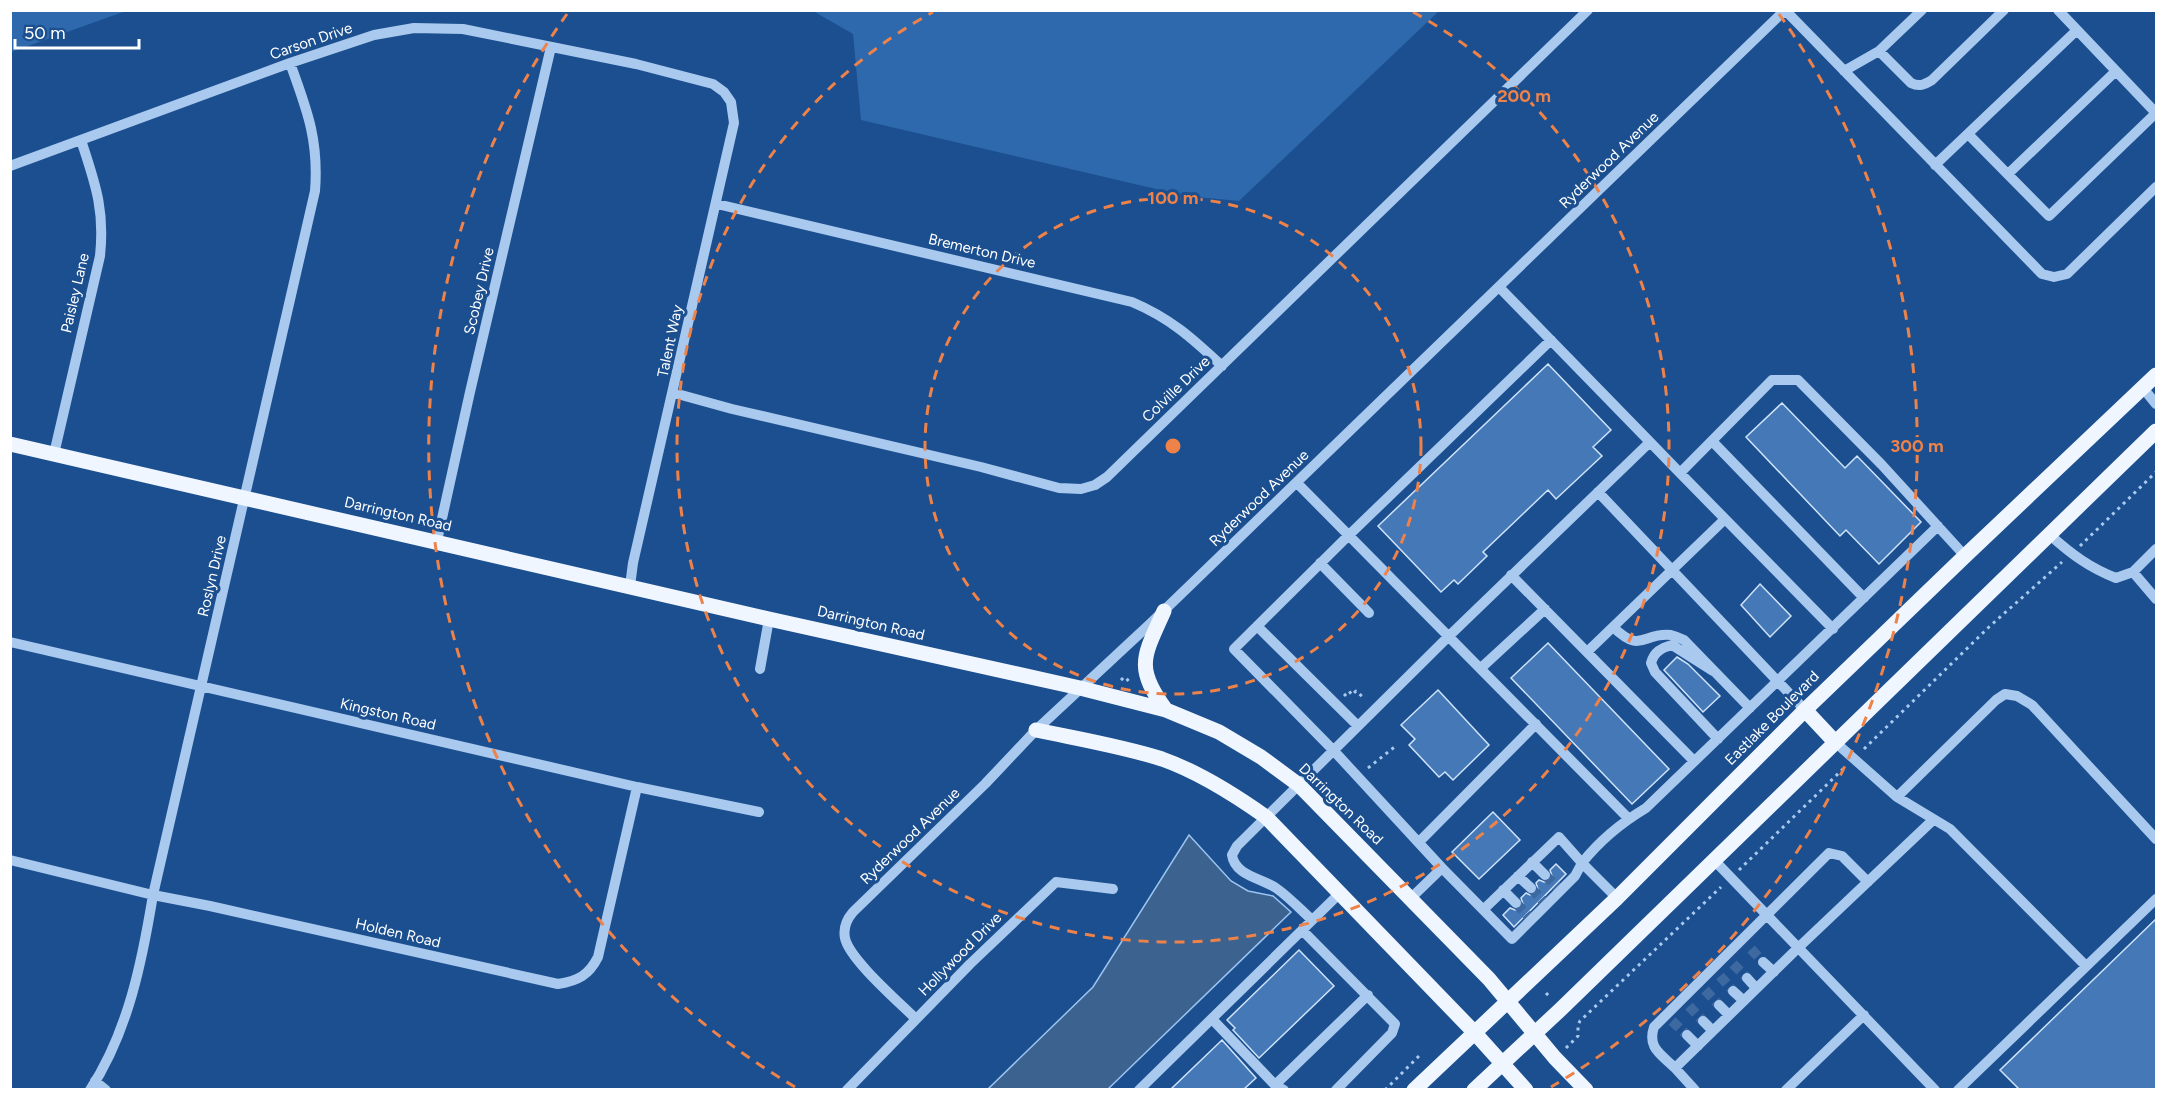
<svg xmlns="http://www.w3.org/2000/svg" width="2167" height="1100" font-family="Figtree,sans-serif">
<rect width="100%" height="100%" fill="#1b4f8f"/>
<!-- green -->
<path fill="#2e69ad" d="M11 10H126V11L11 52Z
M813 11H1439L1239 201 1186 196 861 120 853 34Z"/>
<!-- water -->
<path fill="#3c6290" stroke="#9cc4f0" stroke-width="1.5" d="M1189 835 1231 881 1248 891 1273 896 1291 912 1108 1089H988L1093 987Z"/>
<!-- building -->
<path fill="#4478b7" stroke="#cfe3fa" stroke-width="1.5" d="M1548 364 1611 430 1593 447 1602 456 1556 499 1548 490 1483 552 1487 556 1458 584 1454 580 1441 592 1378 526Z
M1782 403 1845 468 1857 456 1921 522 1879 564 1846 530 1840 536 1746 437Z
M1760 584 1791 616 1770 637 1741 605Z
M1548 643 1669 769 1632 804 1511 678Z
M1677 657 1688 664 1720 696 1703 712 1664 670Z
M1438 690 1489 745 1453 780 1445 772 1439 777 1409 745 1415 739 1401 725Z
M1493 812 1520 840 1479 879 1452 852Z
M1556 864 1566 874 1514 927 1503 915 1510 908 1515 910 1521 909 1523 904 1521 898 1526 893 1530 895 1536 893 1538 889 1536 883 1539 880 1544 882 1550 881 1552 876 1550 870Z
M2157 918V1089H2019L2000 1070Z
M1299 950 1334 986 1259 1058 1233 1030 1235 1028 1227 1020Z
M1222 1040 1256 1078 1244 1089H1171Z"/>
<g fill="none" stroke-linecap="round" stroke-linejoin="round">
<!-- minor-tunnel -->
<path stroke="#3d69a0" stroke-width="10" stroke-dasharray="10 5" stroke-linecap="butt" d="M1545 875 1558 888
M1531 888 1543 901
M1516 903 1528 916
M1751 949 1763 962
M1733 964 1747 978
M1720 976 1733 991
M1705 990 1719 1005
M1689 1006 1703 1021
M1672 1021 1687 1035"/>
<!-- path -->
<path stroke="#a9c9ee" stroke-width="3" stroke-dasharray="3 4.5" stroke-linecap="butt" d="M2080 546 2156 472
M1121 678 1125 682 1131 677
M1344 696 1349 691 1352 695 1356 691 1365 699
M1864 749 1989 627 2062 562
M1368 768 1397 745
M1739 870 1844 768
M1546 993 1549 996
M1566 1048 1578 1036V1025L1580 1021 1721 887
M1385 1090 1419 1056"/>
<!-- minor -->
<path stroke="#a9c9ee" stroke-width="10" d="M1785 10 2042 274 2054 277 2067 274 2156 187
M2058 10 2156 113
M1879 51 1922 10
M1844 71 1879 51 1911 83C1919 87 1924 85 1932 80L2004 10
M1968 134 2049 216 2156 113
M1935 165 2077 30
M10 166 290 63 374 35 414 28 463 29 636 64 713 84 724 92 731 102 734 123 633 563 630 586
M2008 174 2116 71
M717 204 1132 302C1170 318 1192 338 1222 366
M2143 388 2156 404
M674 393 732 409 981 467 1059 488 1081 489 1095 485 1107 477 1588 10
M1712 441 1864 598
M1650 442 1680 473 1772 380H1798L1882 465 1965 556
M54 454 100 256C105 209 95 183 81 140
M1680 473 1833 629
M1297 483 1628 818
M1598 492 1805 710
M2050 535C2071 554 2090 568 2116 578L2133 572 2156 599
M437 541 470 392 551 47
M1320 563 1369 613
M2133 572 2156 549
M1511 575 1694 761
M1257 626 1358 726
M1613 627C1642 655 1642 632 1671 635 1675 636 1680 638 1684 640L1750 708
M10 642 637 787 759 812
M1587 652 1725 519
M1481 668 1545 609
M760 669 769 619
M1713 671 1672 645C1661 648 1654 652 1651 663L1655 672 1718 739
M1835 742 1897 797 1950 829 2086 966
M1897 797 1996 700 2005 694 2017 696 2032 705 2156 839
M1419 842 1536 724
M10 860 153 895 210 906 558 984C578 981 589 975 598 957L637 787
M1714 860 1935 1090
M1532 862 1545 875
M1442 868 1512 939 1575 876 1582 863 1617 898
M1518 876 1531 888
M1503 890 1516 903
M1411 898 1442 868 1334 751 1234 649 1349 535 1551 340
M1484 909 1559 837 1582 863C1600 840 1621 823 1646 808L1938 526
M1312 920C1300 909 1289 897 1276 888 1262 878 1235 876 1232 855L1237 846 1449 636 1650 442 1499 287
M1302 930 1395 1024 1392 1033 1336 1090
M1763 962 1774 972
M1747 978 1756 988
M1733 991 1744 1001
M1719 1005 1729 1015
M916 1019C899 1002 849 959 845 938 843 928 847 919 853 912L985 784 1036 730 1151 623 1785 10
M1212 1019 1275 1085 1284 1090
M1703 1021 1713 1031
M1687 1035 1698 1046
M1675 1068C1661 1054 1647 1048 1654 1027L1829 853 1842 856 1868 882
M95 1081 106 1090
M1275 1085 1368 995
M90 1090C128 1032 142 962 153 895L315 191C319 140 307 110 290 63
M847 1090 970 964 1056 882 1113 889
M1139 1090 1340 893
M1695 1090 1675 1068 1799 947 1933 820
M1786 1090 1864 1015
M1958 1090 2156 899"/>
<!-- major -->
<path stroke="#f0f6ff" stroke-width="15" d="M10 444 769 619 1080 688 1166 710 1219 732 1261 757 1299 785 1489 979 1555 1058 1586 1090
M1164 611C1144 656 1134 667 1166 710
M1805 710 1835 742
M1036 730C1078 739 1121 746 1162 759 1199 772 1235 795 1266 817L1474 1032 1526 1090
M1414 1090 1617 898 1805 710 1965 556 2156 375
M1474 1090 1561 1009 2156 431"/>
</g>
<!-- distance rings -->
<g fill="none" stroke="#ee8249" stroke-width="3" stroke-dasharray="10 8">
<circle cx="1173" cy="446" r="248"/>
<path d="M1413 12A496 496 0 1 1 933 12"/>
<path d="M795 1087A744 744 0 0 1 567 14M1779 14A744 744 0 0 1 1551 1087"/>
</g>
<g text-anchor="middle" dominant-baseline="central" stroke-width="6" stroke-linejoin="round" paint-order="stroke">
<!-- street labels -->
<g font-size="15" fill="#fff" stroke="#1b4f8f">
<text transform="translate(311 41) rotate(-19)">Carson Drive</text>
<text transform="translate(1609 160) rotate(-44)">Ryderwood Avenue</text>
<text transform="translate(982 251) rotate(13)">Bremerton Drive</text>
<text transform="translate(479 291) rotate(-77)">Scobey Drive</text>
<text transform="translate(75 293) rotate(-77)">Paisley Lane</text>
<text transform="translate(670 341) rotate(-78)">Talent Way</text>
<text transform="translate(1176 389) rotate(-44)">Colville Drive</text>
<text transform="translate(1259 498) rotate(-44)">Ryderwood Avenue</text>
<text transform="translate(398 514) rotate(13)">Darrington Road</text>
<text transform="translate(212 576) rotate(-77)">Roslyn Drive</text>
<text transform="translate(871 623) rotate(13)">Darrington Road</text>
<text transform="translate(388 714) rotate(13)">Kingston Road</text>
<text transform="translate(1772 718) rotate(-45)">Eastlake Boulevard</text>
<text transform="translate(1341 804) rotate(44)">Darrington Road</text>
<text transform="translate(910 836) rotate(-44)">Ryderwood Avenue</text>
<text transform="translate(398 933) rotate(13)">Holden Road</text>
<text transform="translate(960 954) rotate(-45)">Hollywood Drive</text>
</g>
</g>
<circle cx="1173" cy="446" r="9" fill="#ee8249" stroke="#1b4f8f" stroke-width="3"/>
<g font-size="18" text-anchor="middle" font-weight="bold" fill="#ee8249" stroke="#1b4f8f" stroke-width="6" stroke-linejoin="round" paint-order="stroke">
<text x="1524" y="102">200 m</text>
<text x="1173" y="204">100 m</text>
<text x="1917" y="452">300 m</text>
</g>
<!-- border -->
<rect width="2167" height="1100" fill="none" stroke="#ffffff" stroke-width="24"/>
<!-- scale -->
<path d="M15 39v9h124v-9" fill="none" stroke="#ffffff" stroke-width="3"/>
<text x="24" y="39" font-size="18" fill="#ffffff" stroke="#1b4f8f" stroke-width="4.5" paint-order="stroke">50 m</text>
</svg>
